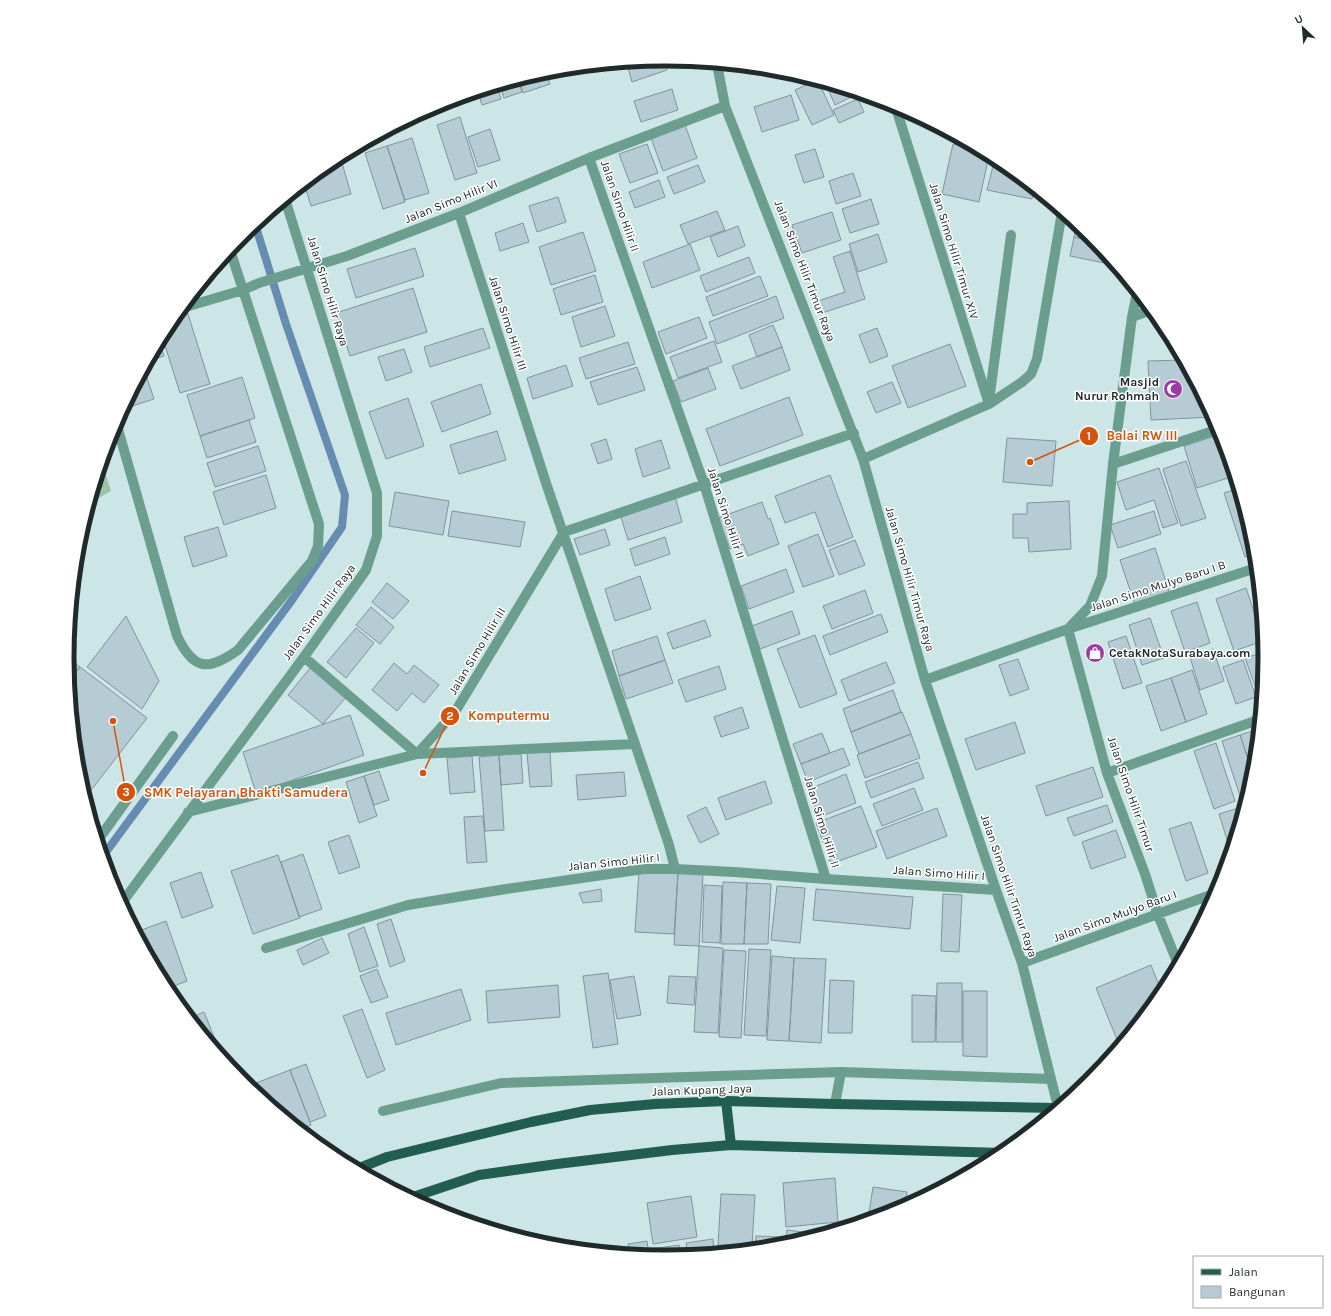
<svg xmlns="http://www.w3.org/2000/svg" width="1331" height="1316" font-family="Karla,sans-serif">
<rect width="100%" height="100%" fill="#cce6e7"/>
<!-- green -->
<path fill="#9cc6a3" d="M102 462 111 491 90 503Z"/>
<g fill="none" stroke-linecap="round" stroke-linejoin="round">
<!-- stream -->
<path stroke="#678cb1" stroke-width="8" d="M103 856 292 600 342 527 345 495 286 324 255 224"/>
</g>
<!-- building -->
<path fill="#b6ccd5" stroke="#7f949d" d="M664 59 667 70 632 82 628 68 651 60Z
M641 61 624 67 622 63Z
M744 67 760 68 746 73Z
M546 71 550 84 523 93 519 80Z
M518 80 522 92 504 98 500 85Z
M815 81H818L834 115 812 125 795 90Z
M826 84 854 92 855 95 835 105Z
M497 86 501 99 482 105 478 92Z
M672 89 678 110 641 122 634 101Z
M791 95 799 120 762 132 754 107Z
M858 99 864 112 839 123 833 110Z
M460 117 477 173 455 180 437 125Z
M685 125 697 158 663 171 651 138Z
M490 129 500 160 478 167 468 137Z
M412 138 429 193 405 200 387 146Z
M647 144 658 173 630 183 619 154Z
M953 144 980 150 989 155 979 202 942 194Z
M387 146 405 202 383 209 365 153Z
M815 149 824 177 804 183 795 155Z
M340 156 351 194 311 206 304 183 333 160Z
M995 158 1034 189 1032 199 987 190Z
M698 165 705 182 674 194 667 177Z
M853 173 861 196 836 204 829 181Z
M659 180 665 197 635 208 629 192Z
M558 197 566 222 537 232 529 206Z
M871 199 879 224 850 233 842 209Z
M717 211 725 230 688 244 680 225Z
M832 212 841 240 802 253 792 225Z
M523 223 529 242 500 251 495 233Z
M1076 224 1089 235 1094 241 1074 237Z
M738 226 745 246 718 257 710 237Z
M583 232 596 271 551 285 539 247Z
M878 234 887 262 858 272 849 244Z
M1074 237 1094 241 1114 265 1070 256Z
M690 244 700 270 652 288 643 262Z
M415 248 424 276 356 298 347 269Z
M850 251 865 299 819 314 815 302 845 292 833 257Z
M749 257 755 273 706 292 700 276Z
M595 275 603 302 561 315 553 289Z
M760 276 768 296 713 316 706 297Z
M413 288 427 332 350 356 336 313Z
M776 296 784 318 717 344 709 322Z
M605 306 615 336 581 347 572 317Z
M187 311 210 384 180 393 162 336 168 325 176 315Z
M699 317 707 338 666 354 658 332Z
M773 325 782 347 757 357 749 335Z
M483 328 490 348 430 367 424 347Z
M877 328 888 356 870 363 859 335Z
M159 340 164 356 149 361Z
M714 341 722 362 678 378 670 357Z
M628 342 635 364 586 379 579 358Z
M950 344 966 386 908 408 892 366Z
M782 347 790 370 741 389 732 366Z
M404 349 412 372 386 381 378 357Z
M1182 360 1213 417 1151 420 1148 361Z
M566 365 573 386 533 399 527 378Z
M637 367 645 390 598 405 590 382Z
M708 368 716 389 681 402 673 381Z
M145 372 154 399 123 409 142 373Z
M242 377 255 418 200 436 187 395Z
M892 382 901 403 876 413 867 392Z
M481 384 491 414 442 432 431 402Z
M789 397 803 435 720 466 706 429Z
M408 398 424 446 386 459 369 412Z
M249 420 256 442 207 458 200 436Z
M497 431 506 460 459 474 450 445Z
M1221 434 1233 476 1231 477 1218 435Z
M1218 435 1231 477 1197 488 1184 446Z
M1007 438 1056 441 1052 486 1003 482Z
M606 439 612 459 598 464 591 444Z
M661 440 670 468 643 477 635 449Z
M258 446 266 471 215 487 207 463Z
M1186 461 1206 518 1181 526 1163 469Z
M1159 468 1178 523 1163 528 1154 500 1126 510 1117 482Z
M266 475 276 508 224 525 213 492Z
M830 475 853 537 828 547 815 512 785 523 775 496Z
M1237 489 1253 541 1254 554 1245 557 1224 493Z
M395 492 449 501 443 535 389 526Z
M675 496 682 522 628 540 620 514Z
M1069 501 1071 549 1029 552 1028 538H1013V514H1027V503Z
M762 502 768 519 770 518 779 544 748 556 743 544 730 549 718 518Z
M452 511 525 522 520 547 448 536Z
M1154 511 1161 534 1118 548 1110 525Z
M218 527 227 556 193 567 184 537Z
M605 529 610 545 580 555 574 539Z
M818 534 834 576 803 587 788 546Z
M665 537 670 554 635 566 630 549Z
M855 540 865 565 839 575 829 550Z
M1155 548 1170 594 1135 605 1120 560Z
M786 569 794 592 749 609 741 586Z
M640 576 651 609 615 621 605 589Z
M387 583 409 601 393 619 372 602Z
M1246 588 1262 636 1263 641 1234 651 1216 599Z
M865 590 873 613 832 629 823 606Z
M1197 602 1210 643 1185 652 1171 611Z
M371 607 394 627 380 644 356 625Z
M792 611 800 634 760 649 752 626Z
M881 614 888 632 830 655 823 636Z
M126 616 159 681 142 709 87 667Z
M1150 618 1164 658 1142 665 1129 625Z
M705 620 711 636 673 649 667 633Z
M356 628 374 643 346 678 327 662Z
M815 635 837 694 800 708 777 649Z
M657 636 665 660 619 676 612 651Z
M1126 636 1142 683 1123 689 1108 642Z
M1213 649 1224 681 1200 690 1190 657Z
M1264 652 1261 693 1258 694 1245 658Z
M67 657 80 667 69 681 67 658Z
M1018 659 1029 689 1010 696 999 665Z
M665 660 673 683 626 699 619 676Z
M1243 660 1256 697 1236 704 1223 667Z
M886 662 895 683 849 701 841 680Z
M394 663 407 674 414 665 439 685 424 703 412 693 397 711 372 690Z
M719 666 726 689 686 702 678 680Z
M80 667 147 718 85 798 78 775 69 681Z
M311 667 347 696 323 724 288 695Z
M1192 670 1207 714 1186 722 1171 678Z
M1171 678 1186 722 1161 731 1146 686Z
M893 690 901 712 851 732 843 709Z
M742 707 749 728 721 737 714 717Z
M902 712 911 734 859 754 851 732Z
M350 715 364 755 256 793 243 752Z
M1015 722 1025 753 976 770 965 739Z
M1258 729 1253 774 1240 735Z
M822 733 830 753 801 764 793 744Z
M911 734 920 758 865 778 857 755Z
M1240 735 1253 774 1248 793 1240 796 1222 741Z
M1216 743 1235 801 1214 809 1194 751Z
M843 748 850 765 808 782 801 764Z
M550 752 552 786 530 787 527 753Z
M521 754 523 783 501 785 499 755Z
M499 755 504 830 485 831 479 757Z
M472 756 475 792 450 794 447 758Z
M918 762 924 778 871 798 865 782Z
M1093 767 1103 797 1046 816 1036 786Z
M379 771 389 800 374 805 364 776Z
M624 772 626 796 578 800 576 775Z
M846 774 856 803 819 817 809 789Z
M364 776 377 816 359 823 346 782Z
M765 781 772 803 726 820 718 798Z
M914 788 923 810 882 826 873 804Z
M1107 805 1113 822 1074 836 1067 818Z
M861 806 877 847 831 864 816 823Z
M706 807 719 834 700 843 687 816Z
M1242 807 1243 809 1230 849 1219 814Z
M937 808 947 836 887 859 876 831Z
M483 816 487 862 467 863 464 817Z
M1191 822 1208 873 1186 881 1169 829Z
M1116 830 1126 857 1091 869 1082 842Z
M349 835 360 867 339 874 328 842Z
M303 854 322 909 299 917 281 862Z
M278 855 300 918 253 934 231 871Z
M639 871 678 873 674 934 635 932Z
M201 872 213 907 182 918 170 883Z
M678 873 703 874 699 946 674 945Z
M723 882 747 883 744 944H721Z
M747 883 771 884 768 944H744Z
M704 885 722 886 720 943 702 942Z
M777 886 805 888 800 943 771 940Z
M601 889 602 901 583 903 579 893Z
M816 889 913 897 910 929 813 920Z
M943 894 962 895 959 952 941 951Z
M391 919 405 961 390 967 377 924Z
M166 921 187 981 166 989 136 932Z
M364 927 378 966 360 972 348 934Z
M322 938 329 953 303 965 297 950Z
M699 946 723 948 718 1033 694 1032Z
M749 949 771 950 766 1036 744 1035Z
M724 950 746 951 741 1038 719 1037Z
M772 956 794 958 789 1041 767 1040Z
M794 958 826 959 821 1043 789 1041Z
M1151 965 1162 993 1123 1040 1118 1042 1096 988Z
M377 969 388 997 371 1003 360 976Z
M608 973 618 1044 593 1048 583 976Z
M634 976 641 1015 617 1019 610 980Z
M669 976 696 977 694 1005 667 1003Z
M830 980 854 981 852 1033H828Z
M937 983H962V1042H936Z
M558 985 560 1017 488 1023 486 991Z
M461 989 471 1020 396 1045 386 1013Z
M963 991H987V1057L963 1056Z
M912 995 936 996 935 1042H912Z
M362 1009 385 1070 367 1078 343 1016Z
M204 1012 222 1057 190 1018Z
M306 1064 326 1116 310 1122 290 1070Z
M290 1070 311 1125 300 1129 248 1086Z
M835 1178 838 1222 786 1227 783 1183Z
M873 1187 907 1192 905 1206 895 1211 868 1219Z
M721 1194 755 1195 752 1246 718 1245Z
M691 1196 697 1237 653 1244 647 1203Z
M787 1230 820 1234 785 1245Z
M756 1236 781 1237V1246L755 1248Z
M713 1239 714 1252 688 1255 686 1243Z
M647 1241 649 1255 630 1254 628 1244Z
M679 1245 681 1255 665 1257 653 1256 652 1249Z"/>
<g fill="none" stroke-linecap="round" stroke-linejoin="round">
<!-- minor -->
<path stroke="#6b9e8f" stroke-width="10" d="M717 64 725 106 863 459 925 680 996 890 1022 963 1058 1107
M895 105 989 404
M589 158 704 484 826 879
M459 213 547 486 635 744 669 845 675 869
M182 308 243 290 259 283 347 256 459 213 589 158 725 106
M1132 317 1151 310
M989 401 1011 235
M116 422 177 636C194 671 208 671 238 650L312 561 318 546 319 524 230 250
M863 459 989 404 1022 382 1031 374 1037 359 1062 212
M1113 464 1219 429
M1068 629 1107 773 1145 874 1158 915 1178 964
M1068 629 1090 606 1102 576 1113 464 1132 317 1137 293
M304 657 417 754
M925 680 1068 629 1256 568
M635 744 417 754 455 712 564 532 854 433
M1107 773 1258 720
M188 812 417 754
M98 840 173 736
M121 904 304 657 366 570 377 536V493L285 199
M266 948 408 905 506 889 644 869H675L734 872 826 879 996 890
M1022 963 1216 893
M841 1072 1051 1079
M383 1111 501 1083 841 1072 835 1104"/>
<!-- major -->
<path stroke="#225e50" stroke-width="10" d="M726 1101 731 1145
M357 1169 387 1157 531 1122 590 1110 655 1104 726 1101 835 1104 1056 1108
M410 1198 479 1175 557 1164 672 1150 731 1145 1002 1153"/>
</g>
<!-- icons -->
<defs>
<g id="mosque-disc" transform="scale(1)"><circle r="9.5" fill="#9c3da6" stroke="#fff"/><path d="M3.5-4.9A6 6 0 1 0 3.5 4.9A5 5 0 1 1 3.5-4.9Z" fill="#fff"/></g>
<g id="shop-disc" transform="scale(1)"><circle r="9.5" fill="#9c3da6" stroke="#fff"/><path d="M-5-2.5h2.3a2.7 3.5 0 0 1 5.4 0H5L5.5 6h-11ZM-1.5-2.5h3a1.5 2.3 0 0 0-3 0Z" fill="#fff"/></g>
</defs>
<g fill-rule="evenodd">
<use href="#mosque-disc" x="1173" y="389"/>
<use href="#shop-disc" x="1095" y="653"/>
</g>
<g text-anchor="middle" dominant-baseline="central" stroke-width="3" stroke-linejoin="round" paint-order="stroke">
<!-- street labels -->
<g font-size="12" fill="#202a2a" stroke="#fff">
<text transform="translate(451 201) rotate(-22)">Jalan Simo Hilir VI</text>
<text transform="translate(620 206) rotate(71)">Jalan Simo Hilir II</text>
<text transform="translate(954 251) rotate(73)">Jalan Simo Hilir Timur XIV</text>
<text transform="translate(805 271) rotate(69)">Jalan Simo Hilir Timur Raya</text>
<text transform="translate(328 291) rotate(73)">Jalan Simo Hilir Raya</text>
<text transform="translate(508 323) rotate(72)">Jalan Simo Hilir III</text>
<text transform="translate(726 513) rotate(72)">Jalan Simo Hilir II</text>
<text transform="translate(910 579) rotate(74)">Jalan Simo Hilir Timur Raya</text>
<text transform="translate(1158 586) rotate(-18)">Jalan Simo Mulyo Baru I B</text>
<text transform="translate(319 612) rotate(-54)">Jalan Simo Hilir Raya</text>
<text transform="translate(477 651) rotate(-59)">Jalan Simo Hilir III</text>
<text transform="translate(1131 794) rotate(71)">Jalan Simo Hilir Timur</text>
<text transform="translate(822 822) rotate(73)">Jalan Simo Hilir II</text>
<text transform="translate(614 862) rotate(-6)">Jalan Simo Hilir I</text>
<text transform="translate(939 873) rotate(4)">Jalan Simo Hilir I</text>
<text transform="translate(1009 886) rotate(71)">Jalan Simo Hilir Timur Raya</text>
<text transform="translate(1115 916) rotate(-20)">Jalan Simo Mulyo Baru I</text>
<text transform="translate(702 1090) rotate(-2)">Jalan Kupang Jaya</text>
</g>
<!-- poi labels -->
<g font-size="12" font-weight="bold" fill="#202a2a" stroke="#fff" text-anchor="end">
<text x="1159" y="382">Masjid<tspan x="1159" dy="14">Nurur Rohmah</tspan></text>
<text x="1109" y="653" text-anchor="start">CetakNotaSurabaya.com</text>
</g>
</g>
<!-- crop -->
<path d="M0 0H1331V1316H0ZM74 658a592 592 0 1 1 1184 0a592 592 0 1 1-1184 0Z" fill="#fff" fill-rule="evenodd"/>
<path fill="none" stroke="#202a2a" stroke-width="5" d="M74 658a592 592 0 1 1 1184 0a592 592 0 1 1-1184 0Z"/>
<!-- callouts -->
<path fill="none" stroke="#d4540f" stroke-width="1.5" d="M1030 462L1089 436M423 773L450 716M113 721L126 792"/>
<g fill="#d4540f" stroke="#fff" stroke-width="1.5">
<circle cx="1030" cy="462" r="4"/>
<circle cx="423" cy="773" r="4"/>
<circle cx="113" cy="721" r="4"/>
<circle cx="1089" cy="436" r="10"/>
<circle cx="450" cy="716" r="10"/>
<circle cx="126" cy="792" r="10"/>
</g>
<g font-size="12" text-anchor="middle" font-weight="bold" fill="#fff">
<text x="1089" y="440">1</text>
<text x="450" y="720">2</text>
<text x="126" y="796">3</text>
</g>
<g font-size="13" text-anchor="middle" font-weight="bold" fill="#d4540f" stroke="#fff" stroke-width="3" stroke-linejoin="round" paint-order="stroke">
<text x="1142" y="440">Balai RW III</text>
<text x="509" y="720">Komputermu</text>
<text x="246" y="797">SMK Pelayaran Bhakti Samudera</text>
</g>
<!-- legend -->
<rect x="1193" y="1256" width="130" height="52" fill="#ffffff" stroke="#a6aaaa"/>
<rect x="1201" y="1269" width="20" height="6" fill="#225e50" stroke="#a6aaaa"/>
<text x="1229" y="1276" font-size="12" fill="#202a2a">Jalan</text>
<rect x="1201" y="1286" width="20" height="12" fill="#b6ccd5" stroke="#a6aaaa"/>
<text x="1229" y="1296" font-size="12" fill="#202a2a">Bangunan</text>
<!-- north arrow -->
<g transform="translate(1303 28) rotate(334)" stroke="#ffffff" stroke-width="3" paint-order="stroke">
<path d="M0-3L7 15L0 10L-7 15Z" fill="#202a2a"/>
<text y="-6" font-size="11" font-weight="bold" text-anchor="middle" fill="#202a2a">U</text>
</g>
</svg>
